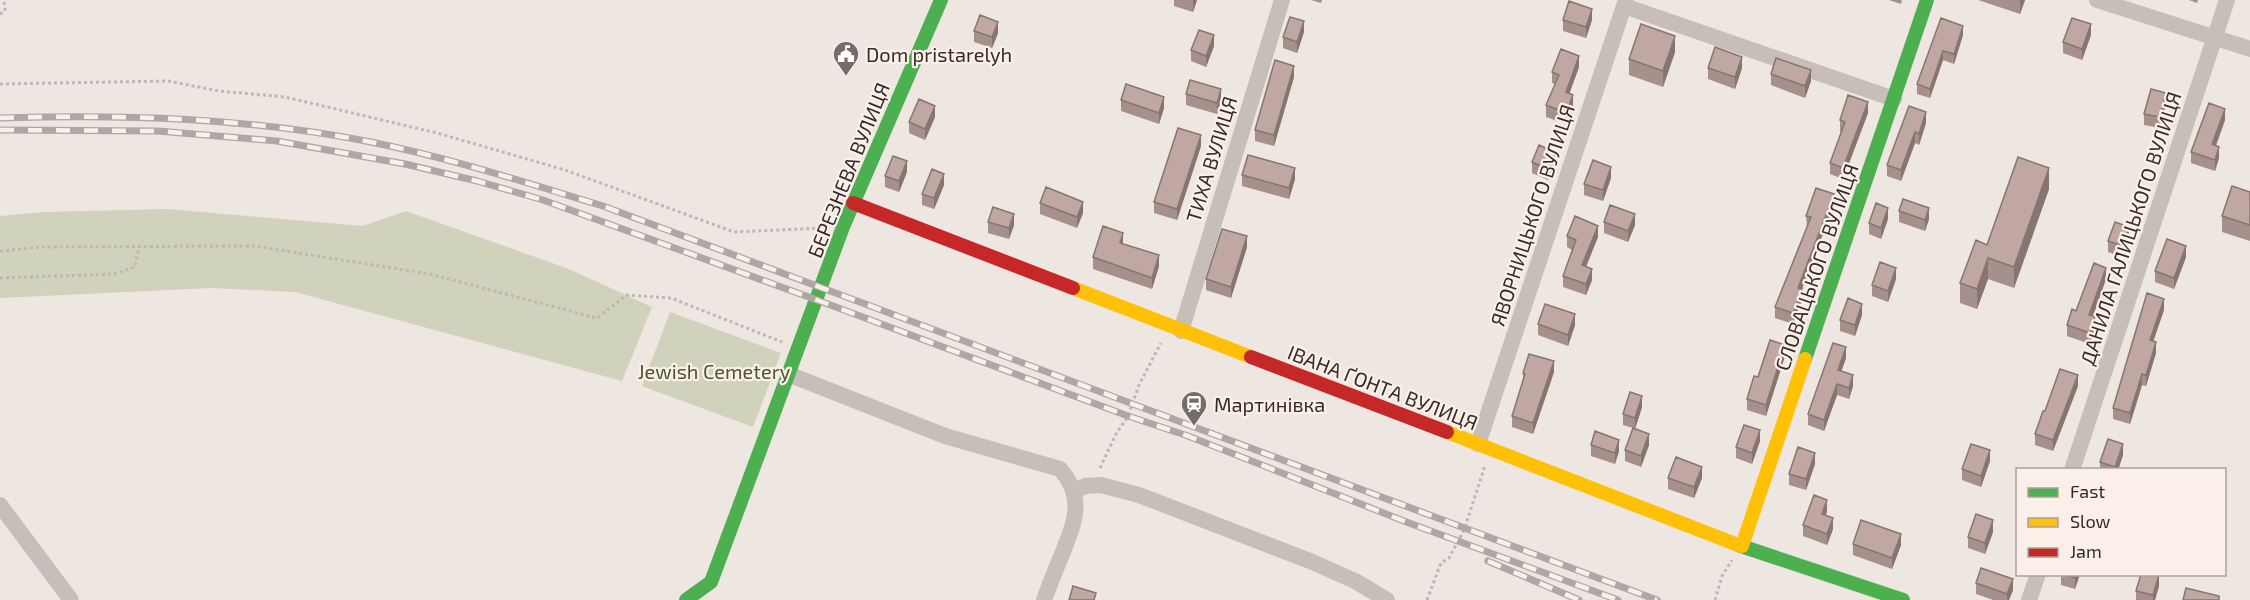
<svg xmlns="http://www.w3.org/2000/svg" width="2250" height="600" font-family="'Exo 2',sans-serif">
<rect width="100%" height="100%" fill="#ede6e1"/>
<!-- green -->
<path fill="#d1d2bb" d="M167 209 363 226 406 211 569 269 652 307 622 381 295 292 211 288 0 298V216L45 212Z
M670 312 781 353 753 427 642 386Z"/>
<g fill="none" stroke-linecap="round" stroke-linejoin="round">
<!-- path -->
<path stroke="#bfb7b3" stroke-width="3" stroke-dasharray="3 3" stroke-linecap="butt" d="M0 14 5 11 4 0
M0 84 168 81 219 91 285 97 437 133 565 170 734 232 822 228
M0 251 41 247 254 246 430 274 597 318 627 295 671 298 782 342
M0 278 114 274 135 267 139 247
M1100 468 1116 434 1128 416 1139 385 1161 343
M1427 600 1441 563 1449 558 1464 530 1484 469 1482 466
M1715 600 1722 576 1732 560"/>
<!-- street -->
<path stroke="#c7beba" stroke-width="16" d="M2097 0 2250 49
M1624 6 1894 99
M1181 331 1282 0
M788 374 945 436 1060 469C1085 497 1075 521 1063 552 1056 568 1050 584 1044 600
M1478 444 1626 0
M2072 470 2227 0
M1074 491 1085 486 1101 485 1139 495 1310 561 1355 581 1387 600
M0 505 71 600
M2029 600 2038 574"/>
<!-- fast -->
<path stroke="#4caf50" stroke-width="14" d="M1805 359 1927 0
M1738 545 1903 600
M686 600 711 582 843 227 941 0"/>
<!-- slow -->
<path stroke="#ffc107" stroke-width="14" d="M1073 288 1251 357
M1447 432 1738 545
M1742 546 1805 359"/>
<!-- jam -->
<path stroke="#c62828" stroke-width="14" d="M853 203 1073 288
M1251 357 1447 432"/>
<!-- rail casing -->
<g stroke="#aea8a5" stroke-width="7">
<path id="rail" d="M0 118C125 114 249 118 371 142 450 158 527 183 603 206L1657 600
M0 130 158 131 277 141 405 164 477 181 543 200 817 300 1128 416 1188 436 1409 523 1618 600
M1488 561 1579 600"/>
</g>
<!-- rail -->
<use href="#rail" stroke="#faf0e9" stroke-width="4.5" stroke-dasharray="14" stroke-linecap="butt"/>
</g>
<!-- wall -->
<path fill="#a6908b" d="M1174 0H1197L1193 12 1174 6Z
M1311 0H1322L1321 3Z
M1889 0H1902L1901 4Z
M1978 0H2025L2020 14Z
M2189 0H2198L2197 3Z
M1941 18 1963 35 1954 64 1943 60 1930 98 1917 94V84Z
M1563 20H1592L1586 38 1563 31Z
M974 31 998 33 992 48 974 42Z
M1304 32 1297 53 1283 48V37Z
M2091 35 2082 60 2063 53V42Z
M1214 46 1206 67 1191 61V50Z
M1675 52 1663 87 1629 75V59Z
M1579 67 1569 93 1573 106 1566 124 1546 117V105L1555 84 1552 83V72Z
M1708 68H1742L1735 89 1708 79Z
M1771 74 1811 81 1805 98 1771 85Z
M1294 77 1274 146 1255 141V130Z
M1186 94 1221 100 1217 114 1186 105Z
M1121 100 1164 108 1159 124 1121 111Z
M2166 104 2160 128 2144 125V114Z
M1926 112V123L1919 145 1915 143 1901 181 1887 176V165Z
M1868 113 1843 179 1830 174V163L1841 132 1840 131V120Z
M935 117 925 140 909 133V122Z
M2225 120 2216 146 2219 158 2215 171 2191 163V152Z
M1201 146 1177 220 1154 213V202Z
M1532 162 1555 163 1548 180 1532 173Z
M907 172 899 192 885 187V176Z
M1242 175 1295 179 1289 199 1242 186Z
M1611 178 1603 201 1584 195V184Z
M944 185 934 209 922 205V194Z
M2049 189 2014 288 1988 279 1977 309 1960 303V283L1987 245Z
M2250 192V241L2222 232V216Z
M1040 203 1083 213 1077 228 1040 214Z
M1834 205 1802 289V300L1793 324 1775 318V307L1807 227 1806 216Z
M1899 211 1929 219 1925 231 1899 222Z
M1888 219 1881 239 1869 234V223Z
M988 222 1014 225 1009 239 988 233Z
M1604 222 1635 225 1628 242 1604 233Z
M1567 236 1598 237 1586 267 1592 280 1586 295 1563 287V276L1572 250 1567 247Z
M2129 238 2123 257 2108 252V241Z
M1123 244 1159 266 1152 289 1093 269V257Z
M1247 247 1231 298 1206 290V279Z
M2186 257 2174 289 2155 282V271Z
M1896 279 1888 302 1872 296V285Z
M2106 279 2093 317 2095 329 2090 344 2067 336V325L2076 311Z
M2164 310 2153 341 2156 353 2146 386 2142 385 2130 424 2113 419V408Z
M1862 315 1855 336 1840 331V320Z
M1538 324 1575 325 1568 346 1538 335Z
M1785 356 1766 416 1747 410V399Z
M1846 358 1841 371 1853 386 1849 399 1837 395 1824 431 1808 425V414Z
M1554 372 1533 434 1512 427V416L1523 380V373Z
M2078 386 2053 451 2035 445V434Z
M1642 407 1635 429 1649 445 1641 467 1625 461V450L1633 428 1623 425V414Z
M1760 441 1752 464 1736 458V447Z
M1591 445 1619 451 1615 464 1591 456Z
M2123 455 2118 470H2100V462Z
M1990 461 1981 487 1962 480V469Z
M1815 464 1806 490 1789 485V474Z
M1668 478H1702L1694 498 1668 489Z
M1827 511 1826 515 1833 529 1827 545 1803 536V525Z
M1993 532 1985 554 1968 548V537Z
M1853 544 1901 545 1892 569 1853 555Z
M2061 574H2080L2075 589 2061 585Z
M1976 583 2013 590 2009 600H1993L1976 594Z
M2159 586 2155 600H2136V591Z"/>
<!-- shaded-wall -->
<path fill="#877571" d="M1193 0H1197L1193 12Z
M2020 0H2025L2020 14Z
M1592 9V20L1586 38V27Z
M1304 21V32L1297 53V42Z
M998 22V33L992 48V37Z
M2091 24V35L2082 60V49Z
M1963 26V35L1954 64V54Z
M1214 35V46L1206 67V56Z
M1675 36V52L1663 87V71Z
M1943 51V60L1930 98V89Z
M1579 56V67L1566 103V92Z
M1742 57V68L1735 89V77Z
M1294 66V77L1274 146V135Z
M1811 70V81L1805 98V86Z
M1221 89V100L1217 114V103Z
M2166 93V104L2160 128V117Z
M1573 95V106L1566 124V113Z
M1164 97V108L1159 124V113Z
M1868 102V113L1843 179V168Z
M935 106V117L925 140V129Z
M2225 109V120L2212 155V144Z
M1926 112V123L1919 145V134Z
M1915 132V143L1901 181V170Z
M1201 135V146L1177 220V209Z
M2219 147V158L2215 171V160Z
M1555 152V163L1548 180V169Z
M907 161V172L899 192V181Z
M1611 167V178L1603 201V190Z
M1295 168V179L1289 199V188Z
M2049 168V189L2014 288V267Z
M944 174V185L934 209V198Z
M1834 194V205L1798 299V288Z
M1083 202V213L1077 228V217Z
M1888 208V219L1881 239V228Z
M1929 208V219L1925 231V220Z
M1014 214V225L1009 239V228Z
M1635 214V225L1628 242V231Z
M1598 226V237L1582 276V265Z
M2129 227V238L2123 257V246Z
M1123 233V244L1120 243Z
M1247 236V247L1231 298V287Z
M2186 246V257L2174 289V278Z
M1159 255V266L1152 289V278Z
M1988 258V279L1977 309V289Z
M1896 268V279L1888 302V291Z
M2106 268V279L2089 326V315Z
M1592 269V280L1586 295V284Z
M1802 289V300L1793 324V313Z
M2164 299V310L2150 351V340Z
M1862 304V315L1855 336V325Z
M1575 314V325L1568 346V335Z
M2095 317V329L2090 344V333Z
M2156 342V353L2146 386V375Z
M1785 345V356L1766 416V405Z
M1846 347V358L1838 381V370Z
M1554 361V372L1533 434V423Z
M2142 374V385L2130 424V413Z
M1853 375V386L1849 399V388Z
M2078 375V386L2053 451V440Z
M1837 384V395L1824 431V420Z
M1642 396V407L1635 429V418Z
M1760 430V441L1752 464V453Z
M1649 434V445L1641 467V456Z
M1619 440V451L1615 464V453Z
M2123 444V455L2118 470H2115Z
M1990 450V461L1981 487V476Z
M1815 453V464L1806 490V479Z
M1702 467V478L1694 498V487Z
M1827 500V511L1822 525V514Z
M1833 518V529L1827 545V534Z
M1993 520V532L1985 554V543Z
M1901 534V545L1892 569V558Z
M2076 574H2080L2075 589V578Z
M2159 575V586L2155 600H2153V595Z
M2013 579V590L2009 600H2007V594Z"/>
<!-- building -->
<path fill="#c1a7a2" stroke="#877571" stroke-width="1.5" d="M1569 1 1592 9 1586 27 1563 20Z
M980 15 998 22 992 37 974 31Z
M1290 17 1304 21 1297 42 1283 37Z
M1941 18 1963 26 1954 54 1943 51 1930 89 1917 84Z
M2072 18 2091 24 2082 49 2063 42Z
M1641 24 1675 36 1663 71 1629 59Z
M1199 30 1214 35 1206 56 1191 50Z
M1715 47 1742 57 1735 77 1708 68Z
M1561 49 1579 56 1566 92 1573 95 1566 113 1546 105 1559 75 1552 72Z
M1776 58 1811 70 1805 86 1771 74Z
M1275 60 1294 66 1274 135 1255 130Z
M1190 80 1221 89 1217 103 1186 94Z
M1126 84 1164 97 1159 113 1121 100Z
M2151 89 2166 93 2160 117 2144 114Z
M1848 95 1868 102 1843 168 1830 163 1845 122 1840 120Z
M919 99 935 106 925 129 909 122Z
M2209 103 2225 109 2212 144 2219 147 2215 160 2191 152Z
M1909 106 1926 112 1919 134 1915 132 1901 170 1887 165Z
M1178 128 1201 135 1177 209 1154 202Z
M1539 145 1555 152 1548 169 1532 162Z
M1248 155 1295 168 1289 188 1242 175Z
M893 156 907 161 899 181 885 176Z
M2018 157 2049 168 2014 267 1988 258 1977 289 1960 283 1976 240 1987 245Z
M1593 160 1611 167 1603 190 1584 184Z
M932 169 944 174 934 198 922 194Z
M2232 186 2250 192V225L2222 216Z
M1046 187 1083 202 1077 217 1040 203Z
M1816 188 1834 194 1798 288 1802 289 1793 313 1775 307 1811 217 1806 216Z
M1903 199 1929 208 1925 220 1899 211Z
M1876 203 1888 208 1881 228 1869 223Z
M1610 205 1635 214 1628 231 1604 222Z
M993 207 1014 214 1009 228 988 222Z
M1575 216 1598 226 1582 265 1592 269 1586 284 1563 276 1576 240 1567 236Z
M2115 222 2129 227 2123 246 2108 241Z
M1103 226 1123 233 1120 243 1159 255 1152 278 1093 257Z
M1222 229 1247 236 1231 287 1206 279Z
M2167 239 2186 246 2174 278 2155 271Z
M1880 262 1896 268 1888 291 1872 285Z
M2094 263 2106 268 2089 315 2095 317 2090 333 2067 325 2072 309 2076 311Z
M2147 293 2164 299 2150 340 2156 342 2146 375 2142 374 2130 413 2113 408Z
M1848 298 1862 304 1855 325 1840 320Z
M1545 304 1575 314 1568 335 1538 324Z
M1770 340 1785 345 1766 405 1747 399 1754 376 1758 377Z
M1833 343 1846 347 1838 370 1853 375 1849 388 1837 384 1824 420 1808 414Z
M1529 354 1554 361 1533 423 1512 416 1525 374 1523 373Z
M2060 369 2078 375 2053 440 2035 434 2043 411H2045Z
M1630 392 1642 396 1635 418 1623 414Z
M1744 425 1760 430 1752 453 1736 447Z
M1633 428 1649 434 1641 456 1625 450Z
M1595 431 1619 440 1615 453 1591 445Z
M2108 439 2123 444 2115 467 2100 462Z
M1971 444 1990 450 1981 476 1962 469Z
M1798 447 1815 453 1806 479 1789 474Z
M1676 457 1702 467 1694 487 1668 478Z
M1814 495 1827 500 1822 514 1833 518 1827 534 1803 525Z
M1976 514 1993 520 1985 543 1968 537Z
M1861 520 1901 534 1892 558 1853 544Z
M1981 568 2013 579 2007 594 1976 583Z
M2063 574H2076L2075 578Z
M2141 574H2155L2159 575 2153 595 2136 591Z
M1073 586 1096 593 1094 600H1069Z
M2186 588 2219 596V600H2183Z"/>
<!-- icons -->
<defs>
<g id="civic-pin" transform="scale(1.35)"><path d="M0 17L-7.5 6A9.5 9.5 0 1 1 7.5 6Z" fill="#776c69" stroke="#faf0e9"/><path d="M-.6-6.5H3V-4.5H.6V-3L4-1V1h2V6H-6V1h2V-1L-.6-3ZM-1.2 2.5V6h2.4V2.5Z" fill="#fff"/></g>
<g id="station-pin" transform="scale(1.35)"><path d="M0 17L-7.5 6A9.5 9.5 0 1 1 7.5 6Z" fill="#776c69" stroke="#faf0e9"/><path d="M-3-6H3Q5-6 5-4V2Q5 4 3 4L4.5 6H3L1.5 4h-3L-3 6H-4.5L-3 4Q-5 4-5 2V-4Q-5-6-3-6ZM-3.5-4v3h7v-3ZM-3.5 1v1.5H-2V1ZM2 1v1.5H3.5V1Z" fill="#fff"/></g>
</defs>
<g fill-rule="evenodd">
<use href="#civic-pin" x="846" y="54"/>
<use href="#station-pin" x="1194" y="404"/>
</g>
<g text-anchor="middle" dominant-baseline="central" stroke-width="4.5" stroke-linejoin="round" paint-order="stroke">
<!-- poi labels -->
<g font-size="20" fill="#372b28" stroke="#faf0e9" text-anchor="start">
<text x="866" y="54">Dom pristarelyh</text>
<text x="1214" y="404">Мартинівка</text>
</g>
<!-- street labels -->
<g font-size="20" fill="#372b28" stroke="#faf0e9">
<text transform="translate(1211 159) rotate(-73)">ТИХА ВУЛИЦЯ</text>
<text transform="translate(848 170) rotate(-68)">БЕРЕЗНЕВА ВУЛИЦЯ</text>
<text transform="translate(1532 215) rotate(-72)">ЯВОРНИЦЬКОГО ВУЛИЦЯ</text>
<text transform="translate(2130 228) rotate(-72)">ДАНИЛА ГАЛИЦЬКОГО ВУЛИЦЯ</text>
<text transform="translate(1816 267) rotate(-71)">СЛОВАЦЬКОГО ВУЛИЦЯ</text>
<text transform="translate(1383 387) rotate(21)">ІВАНА ҐОНТА ВУЛИЦЯ</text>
</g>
<!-- park labels -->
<g font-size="20" fill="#4c562c" stroke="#faf0e9">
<text x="714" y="371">Jewish Cemetery</text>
</g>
</g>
<!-- legend -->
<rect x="2016" y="468" width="210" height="108" fill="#faf0e9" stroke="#aca19c" stroke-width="1.5"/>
<rect x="2028" y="488" width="30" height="9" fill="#4caf50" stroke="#aca19c" stroke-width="1.5"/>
<text x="2070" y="498" font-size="18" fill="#372b28">Fast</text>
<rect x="2028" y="518" width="30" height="9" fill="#ffc107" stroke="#aca19c" stroke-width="1.5"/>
<text x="2070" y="528" font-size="18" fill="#372b28">Slow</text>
<rect x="2028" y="548" width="30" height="9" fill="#c62828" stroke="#aca19c" stroke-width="1.5"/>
<text x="2070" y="558" font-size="18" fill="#372b28">Jam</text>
</svg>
